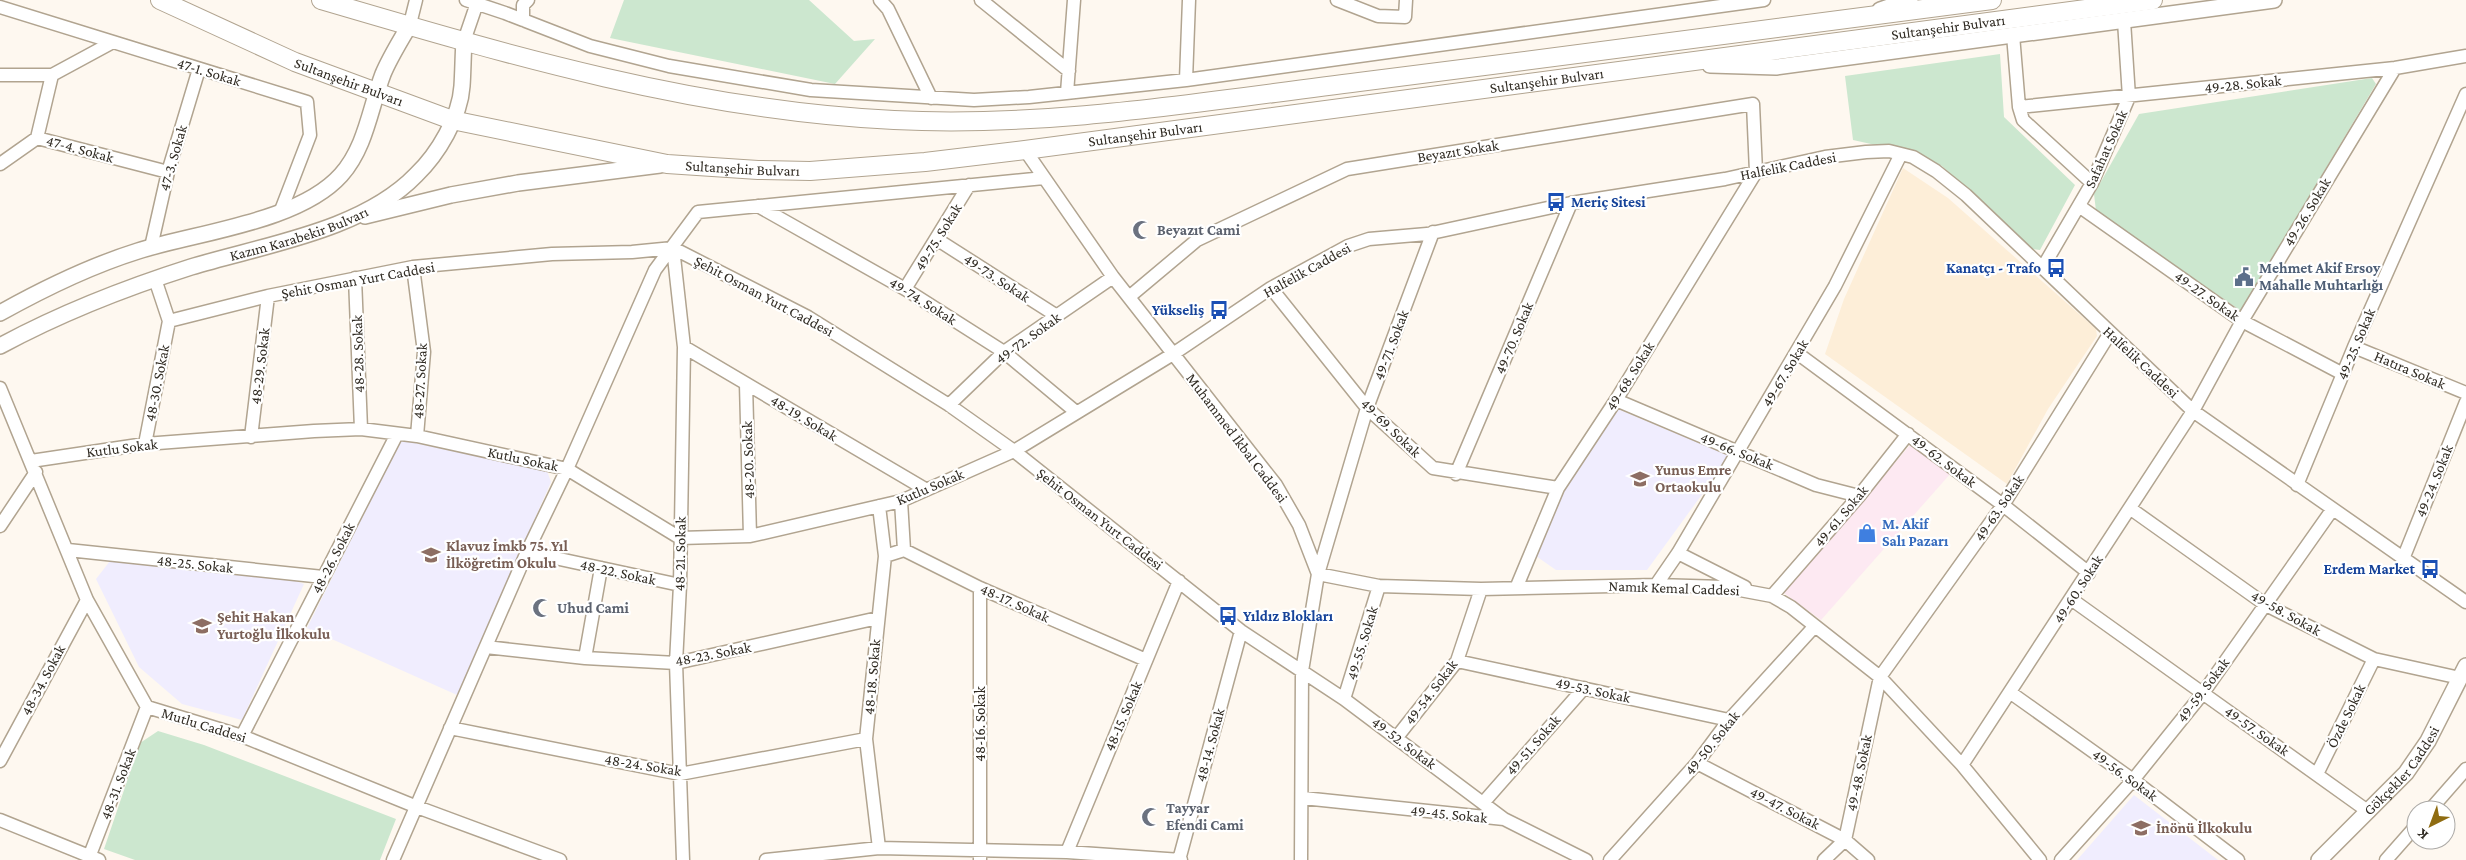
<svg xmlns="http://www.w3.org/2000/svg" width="2466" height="860" font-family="'Crimson Pro',serif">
<rect width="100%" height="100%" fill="#fef8f0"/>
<!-- commercial -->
<path fill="#fde9f2" d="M1911 444 1951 473 1821 620 1784 593Z"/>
<!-- built -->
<path fill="#fdeed8" d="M1903 168 1948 198 2096 329 2097 336 2048 409 2007 484 1825 354 1844 299Z"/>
<!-- education -->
<path fill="#f0edfe" d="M1615 408 1730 456 1647 570H1556L1533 554 1552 501Z
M401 440 547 471 551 482 457 695 307 628Z
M110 561 281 576 304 584 242 720 182 704 139 667 96 579Z
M2134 795 2218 860H2077Z"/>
<!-- green -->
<path fill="#cce7cf" d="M624 0H809L854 41 875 39 835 84 610 38Z
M2000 54 2004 117 2075 185 2040 250 2032 249 1942 166 1916 154 1853 140 1845 76Z
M2372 78 2376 84 2241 311 2096 211 2094 194 2139 114Z
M158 731 204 745 396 819 380 860H135L104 849 140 743Z"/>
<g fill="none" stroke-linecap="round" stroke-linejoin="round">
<!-- minor casing -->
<g stroke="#b1a490" stroke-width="15">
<path id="minor" d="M466 0 505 13 590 46 669 66 811 90 974 100 1029 97 1186 80 1764 0
M880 0 888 9 931 98
M981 0 1069 71
M1337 0 1378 16 1405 17 1406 0
M0 7 307 102 310 135 280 213
M523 20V5L528 0
M410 24 416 0
M2013 35 2019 107 2023 120 2092 183
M464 41 477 3
M0 75H52
M1186 80 1189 0
M1067 93 1074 0
M2019 107 2395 68 2466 56
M37 138 52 75 113 42
M1025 150 1113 277 1276 485 1299 525 1318 574 1302 671 1301 860
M0 164 37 138 168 172
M758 206 905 289 1004 352 1076 412
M2079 206 2242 321 2343 374
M1433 232 1367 408 1318 574 1379 586 1481 589 1656 585 1724 587 1772 596 1791 607 1880 677 1962 765 2040 860
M938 240 1057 316
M151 247 168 172 199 69
M673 248 684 347 680 585 676 663 683 860
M413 267 424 352 417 436
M2043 267 2092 183 2129 97 2124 21
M355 278 361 429
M155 279 169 321 268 296 413 267 552 254 632 252 673 248 808 317 949 405 1014 451 1241 631 1344 699 1504 819
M1271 288 1367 408 1433 468 1558 488
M905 289 969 185
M1129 297 1197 240 1347 169 1753 104 1756 172 1616 400 1558 488 1517 586
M684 347 925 489
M2354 347 2466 393
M1797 353 2003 505 2089 573
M746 384 750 536
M0 388 87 600 147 707 242 736 417 807 560 860
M1616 400 1816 485 1859 496
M949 405 1004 352 1113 277
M251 437 268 296
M145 444 169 321
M31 461 145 444 314 431 361 429 417 436 567 469 680 538 750 536 901 501 1014 451 1173 354 1271 288 1348 246 1369 239 1427 234 1571 203 1725 179 1825 157 1866 152 1889 151 1913 157 1936 171 1966 195 2193 411 2466 602
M1456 474 1571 203
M2297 485 2354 347 2466 94
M901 501 904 550
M2131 509 2266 605 2374 659 2460 678
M0 526 36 472
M68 550 323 577
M527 552 680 585
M1678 553 1745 587
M885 556 904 550 980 588 1146 660
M2403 559 2466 402
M1656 585 1678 553 1835 286 1901 154
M980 588V860
M1772 596 1859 496 1908 434
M2071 599 2369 812
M486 647 585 658 676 663 878 618
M585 658 601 568
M1457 661 1729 720
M2011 693 2133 780 2238 860
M1344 699 1379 586
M450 728 680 774 866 739
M242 736 397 434
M1397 737 1457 661 1481 589
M0 761 87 600
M1697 763 1845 840 1868 860
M1962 765 2193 411 2242 321 2395 68
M2317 774 2374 659
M1303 798 1504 819 1586 860
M1483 803 1584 688
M2430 810 2466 769
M0 820 99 860
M879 848 866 739 885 556 879 506
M1067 852 1179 581
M88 860 147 707
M393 860 527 552 567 469 655 270 698 212 1044 178
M766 860 879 848 1067 852 1181 860
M1179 860 1241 631
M1610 860 1697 763 1729 720 1814 627
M1824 860 1845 840 1880 677 2003 505 2110 333
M2061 860 2133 780 2203 693 2332 510
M2386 860 2416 826"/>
</g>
<!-- major casing -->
<g stroke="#b1a490" stroke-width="18">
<g id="major">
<path d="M1880 10 1910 0"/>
<path d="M1710 65 1776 67 2274 0"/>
<path d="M365 216 451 195 518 183 660 165"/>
<path d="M0 313C43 289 90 266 138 251 198 232 299 222 341 175 366 147 370 108 383 74 390 57 401 40 410 24"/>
<path id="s1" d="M0 346C61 313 125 288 191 267 263 245 362 231 416 175 438 154 460 117 462 86 463 71 463 56 464 41"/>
<path id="s2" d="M2319 860 2406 773 2428 741 2466 666"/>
</g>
</g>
<!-- highway casing -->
<g stroke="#b1a490" stroke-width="20">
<g id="highway">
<path id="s3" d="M160 0 295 62 452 120 667 164 758 170 810 171 925 162 1025 150 2153 0"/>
<path d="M321 0C508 55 698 111 894 120 1050 128 1205 101 1359 82 1570 55 1781 29 1992 0"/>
</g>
</g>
<!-- minor -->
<use href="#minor" stroke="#fff" stroke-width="12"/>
<!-- major -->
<use href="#major" stroke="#fff" stroke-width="15"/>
<!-- highway -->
<use href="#highway" stroke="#fff" stroke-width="18"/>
</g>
<!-- icons -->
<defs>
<g id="bus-bare" transform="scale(1.5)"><path d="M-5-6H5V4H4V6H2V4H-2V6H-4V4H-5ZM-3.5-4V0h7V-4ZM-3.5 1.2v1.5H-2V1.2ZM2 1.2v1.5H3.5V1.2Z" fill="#1a4fb4" stroke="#fff" stroke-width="2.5" paint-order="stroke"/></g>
<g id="mosque-bare" transform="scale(1.5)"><path d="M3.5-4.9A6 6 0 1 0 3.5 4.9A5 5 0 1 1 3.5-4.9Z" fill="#6b7280" stroke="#fff" stroke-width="2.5" paint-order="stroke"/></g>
<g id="civic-bare" transform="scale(1.5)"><path d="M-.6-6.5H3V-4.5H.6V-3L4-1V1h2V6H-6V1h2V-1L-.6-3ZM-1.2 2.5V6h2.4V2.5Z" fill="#5c6f8a" stroke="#fff" stroke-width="2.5" paint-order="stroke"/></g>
<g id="school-bare" transform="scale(1.5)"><path d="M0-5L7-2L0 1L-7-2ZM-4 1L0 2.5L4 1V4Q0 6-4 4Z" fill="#8d6e63" stroke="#fff" stroke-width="2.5" paint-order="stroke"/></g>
<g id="shop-bare" transform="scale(1.5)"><path d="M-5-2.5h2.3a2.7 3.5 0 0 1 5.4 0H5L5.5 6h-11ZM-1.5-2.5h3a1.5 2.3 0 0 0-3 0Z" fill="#3f7fe0" stroke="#fff" stroke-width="2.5" paint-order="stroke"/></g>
</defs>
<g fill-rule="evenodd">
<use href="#bus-bare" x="1556" y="202"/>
<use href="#mosque-bare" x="1142" y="230"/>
<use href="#bus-bare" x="2056" y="268"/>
<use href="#civic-bare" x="2244" y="277"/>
<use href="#bus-bare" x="1219" y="310"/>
<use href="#school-bare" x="1640" y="479"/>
<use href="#shop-bare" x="1867" y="533"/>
<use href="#school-bare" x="431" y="555"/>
<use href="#bus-bare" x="2430" y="569"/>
<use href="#mosque-bare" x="542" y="608"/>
<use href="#bus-bare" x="1228" y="616"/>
<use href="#school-bare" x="202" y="626"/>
<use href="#mosque-bare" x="1151" y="817"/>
<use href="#school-bare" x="2141" y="828"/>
</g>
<g text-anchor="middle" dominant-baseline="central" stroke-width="4.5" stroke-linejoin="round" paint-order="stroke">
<!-- street labels -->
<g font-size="15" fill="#302b23" stroke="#fff">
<text stroke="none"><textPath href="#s3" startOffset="1826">Sultanşehir Bulvarı</textPath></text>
<text transform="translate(209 72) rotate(17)">47-1. Sokak</text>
<text stroke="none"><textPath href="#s3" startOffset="1421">Sultanşehir Bulvarı</textPath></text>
<text stroke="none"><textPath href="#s3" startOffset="206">Sultanşehir Bulvarı</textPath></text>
<text transform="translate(2243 84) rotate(-6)">49-28. Sokak</text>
<text stroke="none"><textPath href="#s3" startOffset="1016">Sultanşehir Bulvarı</textPath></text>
<text transform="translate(80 149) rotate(15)">47-4. Sokak</text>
<text transform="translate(2106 149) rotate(-66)">Safahat Sokak</text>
<text transform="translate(1458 151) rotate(-9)">Beyazıt Sokak</text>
<text transform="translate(173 158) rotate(-74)">47-3. Sokak</text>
<text transform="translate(1788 166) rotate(-11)">Halfelik Caddesi</text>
<text stroke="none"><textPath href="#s3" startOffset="611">Sultanşehir Bulvarı</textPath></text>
<text transform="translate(2307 212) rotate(-59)">49-26. Sokak</text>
<text stroke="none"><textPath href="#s1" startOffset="320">Kazım Karabekir Bulvarı</textPath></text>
<text transform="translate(938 237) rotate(-58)">49-75. Sokak</text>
<text transform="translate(1307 270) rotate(-29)">Halfelik Caddesi</text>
<text transform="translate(997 278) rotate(33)">49-73. Sokak</text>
<text transform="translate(358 280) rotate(-10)">Şehit Osman Yurt Caddesi</text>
<text transform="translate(764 296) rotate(28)">Şehit Osman Yurt Caddesi</text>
<text transform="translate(2207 296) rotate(35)">49-27. Sokak</text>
<text transform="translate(923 301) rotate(32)">49-74. Sokak</text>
<text transform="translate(1028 338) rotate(-36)">49-72. Sokak</text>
<text transform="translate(1514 338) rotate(-67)">49-70. Sokak</text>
<text transform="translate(2356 344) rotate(-67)">49-25. Sokak</text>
<text transform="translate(1391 345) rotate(-69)">49-71. Sokak</text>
<text transform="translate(358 354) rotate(-92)">48-28. Sokak</text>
<text transform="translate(2141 362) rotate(43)">Halfelik Caddesi</text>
<text transform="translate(260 366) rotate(-83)">48-29. Sokak</text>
<text transform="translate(2410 370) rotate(23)">Hatıra Sokak</text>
<text transform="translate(1785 373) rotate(-59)">49-67. Sokak</text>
<text transform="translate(1630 376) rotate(-58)">49-68. Sokak</text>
<text transform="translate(420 381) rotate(-87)">48-27. Sokak</text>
<text transform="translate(157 383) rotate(-79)">48-30. Sokak</text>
<text transform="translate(804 418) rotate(31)">48-19. Sokak</text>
<text transform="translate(1391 428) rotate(44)">49-69. Sokak</text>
<text transform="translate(1237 438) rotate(53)">Muhammed İkbal Caddesi</text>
<text transform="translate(122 448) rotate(-7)">Kutlu Sokak</text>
<text transform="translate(1737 451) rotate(22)">49-66. Sokak</text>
<text transform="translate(523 459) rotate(12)">Kutlu Sokak</text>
<text transform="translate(748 460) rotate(-92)">48-20. Sokak</text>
<text transform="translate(1944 461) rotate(37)">49-62. Sokak</text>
<text transform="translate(2434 481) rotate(-68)">49-24. Sokak</text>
<text transform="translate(930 487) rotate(-23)">Kutlu Sokak</text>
<text transform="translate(1999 508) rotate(-56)">49-63. Sokak</text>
<text transform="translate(1841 516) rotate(-50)">49-61. Sokak</text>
<text transform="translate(1100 519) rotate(38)">Şehit Osman Yurt Caddesi</text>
<text transform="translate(680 554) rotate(-89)">48-21. Sokak</text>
<text transform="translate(333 558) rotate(-63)">48-26. Sokak</text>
<text transform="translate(195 564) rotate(6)">48-25. Sokak</text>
<text transform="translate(618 572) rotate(12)">48-22. Sokak</text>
<text transform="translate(1674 588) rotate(2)">Namık Kemal Caddesi</text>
<text transform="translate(2078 589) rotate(-57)">49-60. Sokak</text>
<text transform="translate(1015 603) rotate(24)">48-17. Sokak</text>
<text transform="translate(2286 613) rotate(29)">49-58. Sokak</text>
<text transform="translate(1362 643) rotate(-73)">49-55. Sokak</text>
<text transform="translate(713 654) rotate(-11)">48-23. Sokak</text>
<text transform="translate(872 677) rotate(-85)">48-18. Sokak</text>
<text transform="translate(43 680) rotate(-62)">48-34. Sokak</text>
<text transform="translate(1593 690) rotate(12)">49-53. Sokak</text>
<text transform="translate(2203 690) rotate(-53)">49-59. Sokak</text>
<text transform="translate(1431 692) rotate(-53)">49-54. Sokak</text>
<text transform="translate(1123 716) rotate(-67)">48-15. Sokak</text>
<text transform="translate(2346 716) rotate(-64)">Özde Sokak</text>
<text transform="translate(980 724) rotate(-90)">48-16. Sokak</text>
<text transform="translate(204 725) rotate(17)">Mutlu Caddesi</text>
<text transform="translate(2257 731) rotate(35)">49-57. Sokak</text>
<text transform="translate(1404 743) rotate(37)">49-52. Sokak</text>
<text transform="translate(1712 743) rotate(-51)">49-50. Sokak</text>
<text transform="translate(1210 745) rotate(-75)">48-14. Sokak</text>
<text transform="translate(1533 745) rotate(-49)">49-51. Sokak</text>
<text transform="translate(643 765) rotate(9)">48-24. Sokak</text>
<text stroke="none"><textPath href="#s2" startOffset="122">Gökçekler Caddesi</textPath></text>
<text transform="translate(1859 773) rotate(-78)">49-48. Sokak</text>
<text transform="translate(2125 775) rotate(36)">49-56. Sokak</text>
<text transform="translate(118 784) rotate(-69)">48-31. Sokak</text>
<text transform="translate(1785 808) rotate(27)">49-47. Sokak</text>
<text transform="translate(1449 814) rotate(6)">49-45. Sokak</text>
</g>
<!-- transit labels -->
<g font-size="15" font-weight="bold" fill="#164399" stroke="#fff" text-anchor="end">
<text x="1571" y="202" text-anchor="start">Meriç Sitesi</text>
<text x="2041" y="268">Kanatçı - Trafo</text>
<text x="1204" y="310">Yükseliş</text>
<text x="2415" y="569">Erdem Market</text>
<text x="1243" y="616" text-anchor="start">Yıldız Blokları</text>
</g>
<!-- worship labels -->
<g font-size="15" font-weight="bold" fill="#5b616d" stroke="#fff" text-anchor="start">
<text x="1157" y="230">Beyazıt Cami</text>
<text x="557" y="608">Uhud Cami</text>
<text x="1166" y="808">Tayyar<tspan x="1166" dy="17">Efendi Cami</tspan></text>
</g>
<!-- service labels -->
<g font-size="15" font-weight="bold" fill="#4e5e75" stroke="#fff" text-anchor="start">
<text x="2259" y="268">Mehmet Akif Ersoy<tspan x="2259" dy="17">Mahalle Muhtarlığı</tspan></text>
</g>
<!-- education labels -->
<g font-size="15" font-weight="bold" fill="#785e54" stroke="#fff" text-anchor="start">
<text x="1655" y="470">Yunus Emre<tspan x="1655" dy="17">Ortaokulu</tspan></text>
<text x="446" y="546">Klavuz İmkb 75. Yıl<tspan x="446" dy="17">İlköğretim Okulu</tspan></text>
<text x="217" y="617">Şehit Hakan<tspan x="217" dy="17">Yurtoğlu İlkokulu</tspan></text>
<text x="2156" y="828">İnönü İlkokulu</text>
</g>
<!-- shop labels -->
<g font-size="15" font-weight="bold" fill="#366cbe" stroke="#fff" text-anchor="start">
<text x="1882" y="524">M. Akif<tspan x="1882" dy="17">Salı Pazarı</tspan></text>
</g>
</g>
<!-- north arrow -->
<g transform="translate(2431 825) rotate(222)"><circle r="24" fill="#ffffff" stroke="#acaaa7"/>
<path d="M0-4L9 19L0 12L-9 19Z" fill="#8f6c11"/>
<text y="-8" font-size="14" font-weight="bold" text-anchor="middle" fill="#302b23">K</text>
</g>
</svg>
